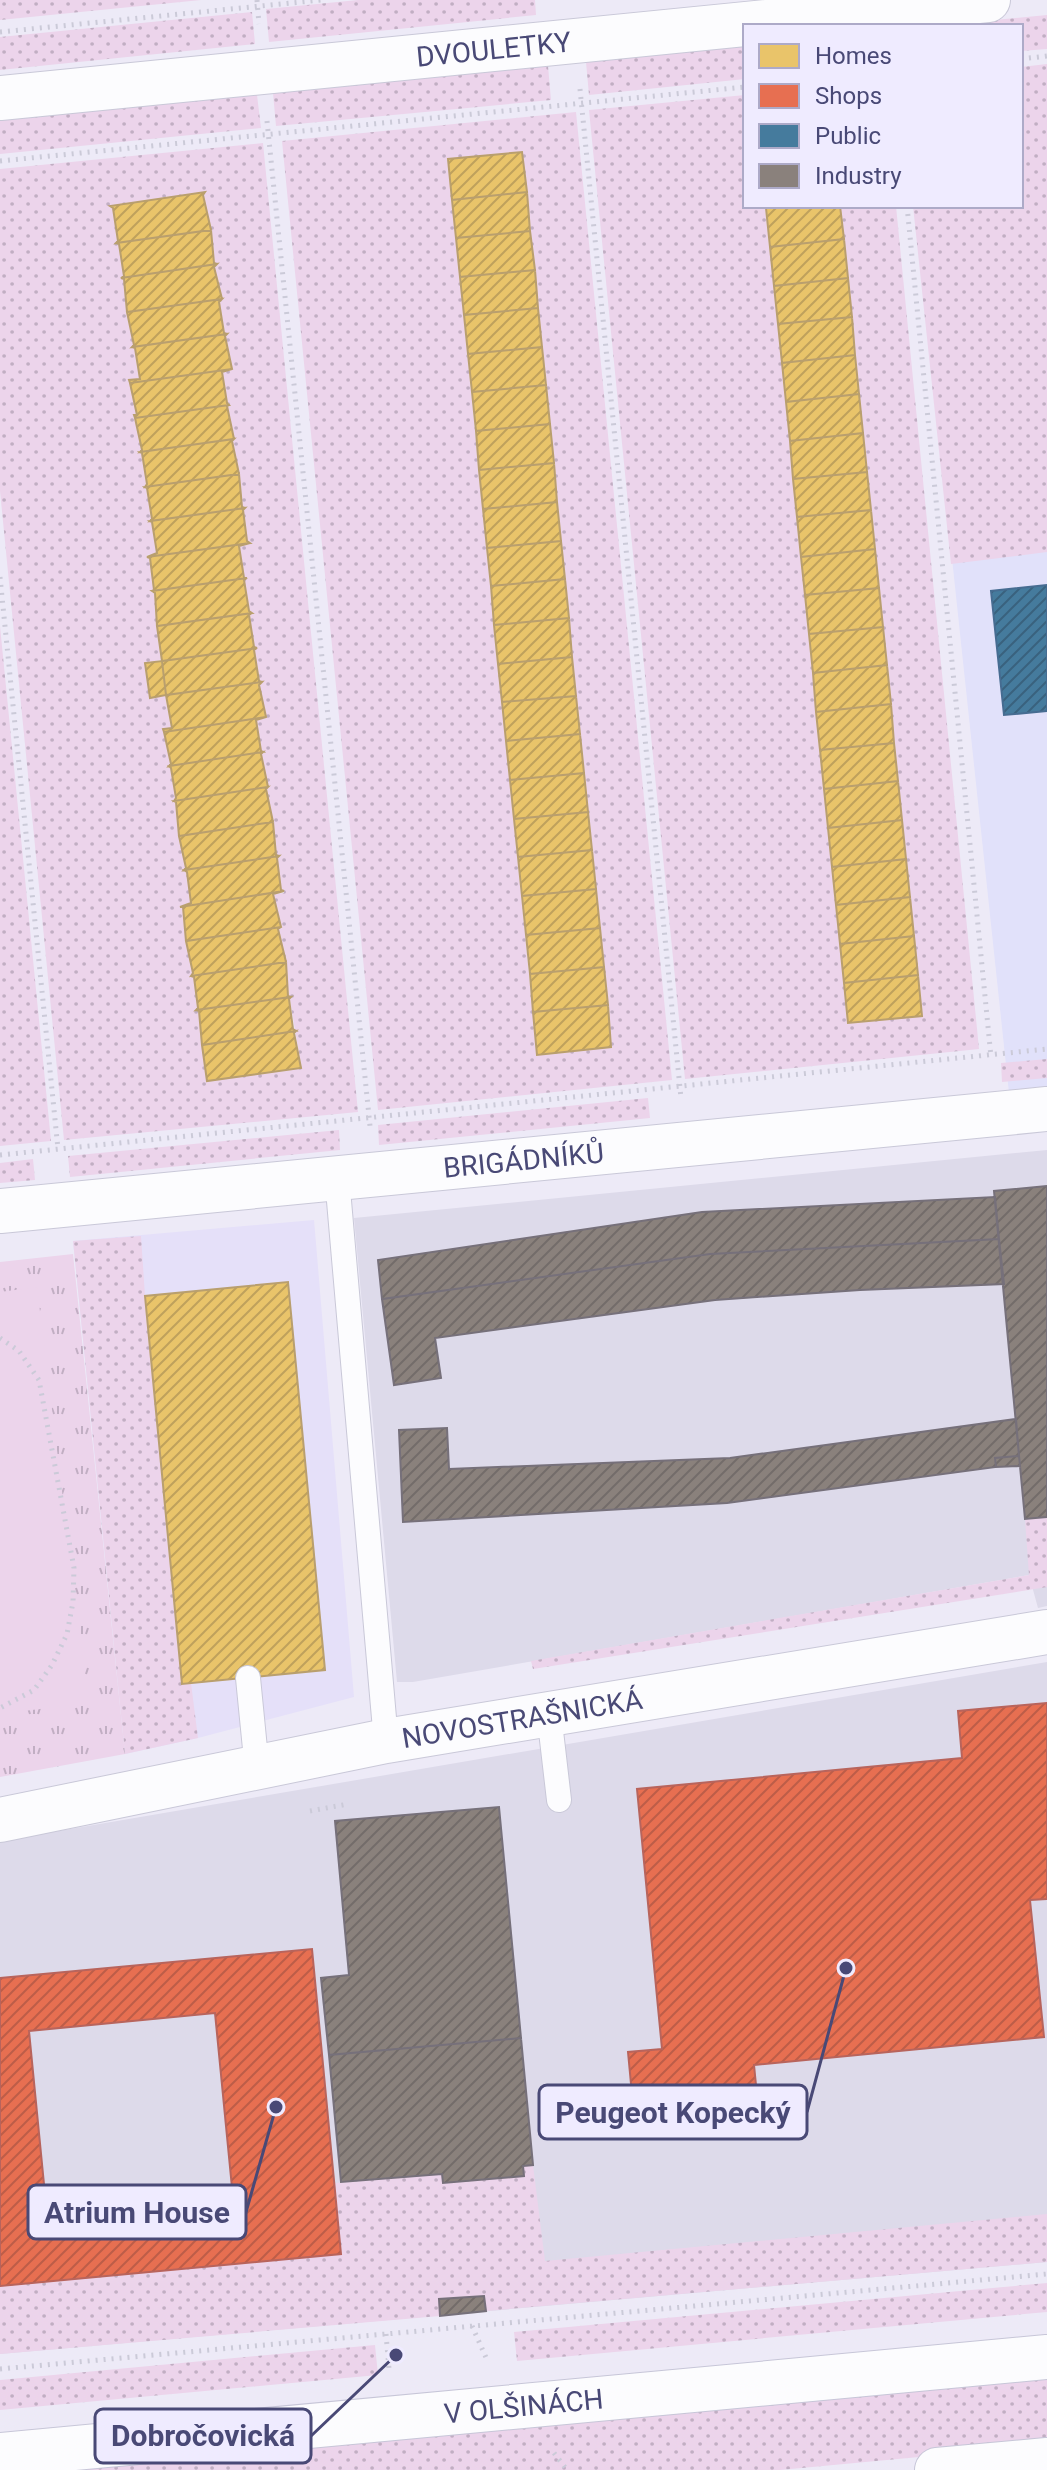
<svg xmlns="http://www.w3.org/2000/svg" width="1047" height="2470" font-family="Roboto,sans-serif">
<defs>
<pattern id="grass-dots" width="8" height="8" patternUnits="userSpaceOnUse" patternTransform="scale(2)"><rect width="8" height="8" fill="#ecd4eb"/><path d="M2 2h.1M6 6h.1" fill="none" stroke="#c1aec3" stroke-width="1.8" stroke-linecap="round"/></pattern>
<pattern id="park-tufts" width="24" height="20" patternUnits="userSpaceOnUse" patternTransform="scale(2)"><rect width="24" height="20" fill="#ecd4eb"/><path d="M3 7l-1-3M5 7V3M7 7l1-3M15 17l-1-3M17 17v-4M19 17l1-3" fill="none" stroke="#c1aec3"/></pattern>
<pattern id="homes-hatch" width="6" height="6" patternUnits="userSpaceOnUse" patternTransform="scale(2)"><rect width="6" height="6" fill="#e9c46a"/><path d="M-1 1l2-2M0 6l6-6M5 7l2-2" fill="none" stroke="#bfa15c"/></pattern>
<pattern id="shops-hatch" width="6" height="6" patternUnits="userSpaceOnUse" patternTransform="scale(2)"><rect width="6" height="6" fill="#e76f51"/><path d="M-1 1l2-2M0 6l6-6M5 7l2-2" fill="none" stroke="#bd5d48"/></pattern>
<pattern id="public-hatch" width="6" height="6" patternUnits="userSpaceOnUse" patternTransform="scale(2)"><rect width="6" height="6" fill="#457b9d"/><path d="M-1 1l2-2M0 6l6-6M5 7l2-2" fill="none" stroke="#39627e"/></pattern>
<pattern id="industry-hatch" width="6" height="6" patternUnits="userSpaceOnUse" patternTransform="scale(2)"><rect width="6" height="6" fill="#8a817c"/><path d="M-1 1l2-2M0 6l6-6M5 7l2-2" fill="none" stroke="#736c6a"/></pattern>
</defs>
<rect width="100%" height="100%" fill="#edeaf7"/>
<!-- residential -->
<path fill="#e5e0f9" d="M314 1220 354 1697 198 1738 125 1754 73 1241Z"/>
<!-- commercial -->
<path fill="#e1e1fa" d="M1047 539V1090L1009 1093 951 549Z"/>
<!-- industrial -->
<path fill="#dddaea" d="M1047 1150V1606L1038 1608 1029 1575 413 1682H397L354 1218Z
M1047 1662V2262L0 2354V1841Z"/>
<!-- grass -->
<path fill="url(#grass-dots)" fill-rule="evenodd" d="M0 0H201L0 20Z
M358 0H535L536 15 269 42 266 9Z
M252 12 255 44 0 70V37Z
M1047 15V49L1021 51V26H933Z
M745 46V79L589 95 586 62Z
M1047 64V552L951 564 913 206H1021V67Z
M548 66 551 100 276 126 273 93Z
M257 95 261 128 0 154V120Z
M745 95V206H766L848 1023 922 1015 840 206H896L979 1049 685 1079 589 110Z
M576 112 672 1080 378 1110 282 141ZM522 152 611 1047 537 1054 448 159Z
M263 143 358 1112 64 1140 0 491V169ZM205 193 203 195 209 229 211 231 209 232 214 263 217 264 214 267 219 298 222 300 219 302 232 370 222 372 227 403H229L227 406 232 437 234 438 232 441 237 472 239 473 242 507 245 508 243 510 247 541 250 543 239 546 244 578 247 579 244 580 249 611 252 613 249 615 254 647 257 648 254 650 259 681 262 682 259 685 264 715 266 718 256 720 261 751 263 752 261 754 266 785 268 786 266 789 271 820H273L276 855 279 856 277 858 281 890H284V893L273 894 278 926H281L278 929 301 1066 208 1081 199 1011 196 1010 198 1008 194 977 191 976 193 973 188 942 186 940 188 939 183 907 180 906 191 903 187 872 184 871 186 868 176 802 174 801 176 798 171 768 169 766 171 764 166 733 163 730 172 728 166 695 150 698 145 664 163 659 155 593H152L154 590 150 558H147V555L157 553 152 522 150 521 152 519 147 488 145 487 147 484 142 453H140L142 450 134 416 137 415 129 381 140 379 135 348 132 347 134 345 129 314 127 313 124 279H121L124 276 119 244 116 243 118 241 113 208 110 207Z
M0 626 51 1141 0 1146Z
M1047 1059V1078L1002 1082 1001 1063Z
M648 1098 650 1118 379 1145 378 1125Z
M339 1130 340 1150 70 1177 68 1156Z
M33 1159 35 1180 0 1183V1163Z
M141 1236 145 1296 182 1683H191L198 1738 125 1754 73 1241Z
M1047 1517V1587L533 1669 531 1661 1029 1575 1025 1519Z
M533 2165 545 2261 1047 2214V2262L486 2311 484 2296 439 2299 440 2316 0 2354V2286L341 2254 335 2183 442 2174 444 2183 523 2176V2166Z
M1047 2283V2312L517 2361 514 2332Z
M375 2345 378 2375 0 2410V2380Z
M1047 2371V2445L780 2470H0Z"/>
<!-- park -->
<path fill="url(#park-tufts)" d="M73 1254 125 1754 0 1777V1262Z"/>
<!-- pitch -->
<path fill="#ecd4eb" d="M37 1287 88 1703 0 1714V1292Z"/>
<!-- homes -->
<path fill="url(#homes-hatch)" stroke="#b99f6e" stroke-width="2" d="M522 152 527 192 452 200 448 159Z
M205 192 203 195 211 230 116 243 118 241 113 208 110 206Z
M527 192 530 231 456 238 452 200Z
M786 206H840L844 239 770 247 766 208Z
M211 230 214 263 217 264 121 278 124 276 119 244 116 243Z
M530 231 535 270 460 277 456 238Z
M844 239 848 278 774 286 770 247Z
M217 264 214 267 222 299 127 312 124 279 121 278Z
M535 270 538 308 464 315 460 277Z
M848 278 852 317 778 324 774 286Z
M222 299 219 302 224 333 227 334 132 347 134 345 127 312Z
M538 308 542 347 468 354 464 315Z
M852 317 855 355 782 363 778 324Z
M227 334 225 336 232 369 130 383 129 380 140 379 135 348 132 347Z
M542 347 546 385 472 392 468 354Z
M855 355 859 394 786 402 782 363Z
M232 369 222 372 227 403 229 405 135 418 134 415H137L130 383Z
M546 385 550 424 476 431 472 392Z
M859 394 863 433 790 441 786 402Z
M229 405 227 406 234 439 140 452 142 450 135 418Z
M550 424 554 463 479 470 476 431Z
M863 433 867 472 793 479 790 441Z
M234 439 232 441 239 474 145 487 147 484 142 453 140 452Z
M554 463 557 502 483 509 479 470Z
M867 472 871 510 797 517 793 479Z
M239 474 242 507 245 508 150 521 152 519 147 488 145 487Z
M557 502 561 541 487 548 483 509Z
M245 508 243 510 247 541 250 543 147 557 157 553 152 522 150 521Z
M871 510 875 549 801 557 797 517Z
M561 541 565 579 491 586 487 548Z
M250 543 239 546 244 578H247L152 591 154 590 150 558 147 557Z
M875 549 879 588 805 595 801 557Z
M247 578 244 580 249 611 252 613 157 626 155 593 152 591Z
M565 579 569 618 494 625 491 586Z
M879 588 883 627 809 634 805 595Z
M252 613 249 615 254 647 257 648 162 661 157 626Z
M569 618 572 657 498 664 494 625Z
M883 627 887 665 813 673 809 634Z
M257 648 254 650 259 681 262 682 166 695 162 661Z
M572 657 576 696 502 702 498 664Z
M162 661 166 695 150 698 145 663Z
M887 665 891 704 816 712 813 673Z
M262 682 259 685 266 717 164 732 163 729 172 728 166 695Z
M576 696 580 734 506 741 502 702Z
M891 704 894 743 820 750 816 712Z
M266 717 256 720 261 751 263 752 169 766 171 764 164 732Z
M580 734 584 773 510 780 506 741Z
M894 743 898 781 824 789 820 750Z
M263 752 261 754 268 787 174 801 176 798 171 768 169 766Z
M584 773 588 812 514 819 510 780Z
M898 781 902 820 828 828 824 789Z
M268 787 266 789 273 822 179 836 176 802 174 801Z
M588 812 592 850 518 857 514 819Z
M902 820 906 859 832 867 828 828Z
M273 822 276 855 279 856 184 870 186 868 179 836Z
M592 850 596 889 522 896 518 857Z
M279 856 277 858 281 890 284 891 180 907 191 903 187 872 184 870Z
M906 859 910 897 836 905 832 867Z
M596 889 600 928 526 935 522 896Z
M284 891 273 894 281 927 186 941 183 907H180Z
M910 897 914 936 840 944 836 905Z
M281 927 278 929 286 962 191 976 193 973 186 941Z
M600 928 604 967 530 974 526 935Z
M914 936 918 975 844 983 840 944Z
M286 962 288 996 291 997 196 1010 198 1008 194 977 191 976Z
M604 967 608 1005 533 1012 530 974Z
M918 975 922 1016 848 1023 844 983Z
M291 997 289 999 293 1029 296 1031 202 1045 199 1011 196 1010Z
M608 1005 611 1047 537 1055 533 1012Z
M296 1031 294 1033 301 1068 207 1081 202 1045Z
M288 1282 325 1670 182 1684 145 1296Z"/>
<!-- shops -->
<path fill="url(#shops-hatch)" stroke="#b8645c" stroke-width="2" fill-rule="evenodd" d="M1047 1703V1899L1030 1900 1044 2037 754 2065 760 2125 636 2137 628 2052 662 2049 637 1789 962 1758 958 1711Z
M312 1949 341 2254 0 2286V1978ZM215 2013 233 2198 47 2215 29 2031Z"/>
<!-- public -->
<path fill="url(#public-hatch)" stroke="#466c91" stroke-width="2" d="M1047 585V711L1004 715 991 591Z"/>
<!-- industry -->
<path fill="url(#industry-hatch)" stroke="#76707a" stroke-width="2" d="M1047 1186V1517L1025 1519 994 1191Z
M995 1197 999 1239 710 1254 382 1299 378 1260 702 1212Z
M999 1239 1004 1284 860 1290 715 1300 435 1338 441 1378 394 1385 382 1299 710 1254Z
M1016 1419 1019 1456 995 1458 996 1467 727 1503 403 1522 399 1430 447 1428 449 1469 730 1458Z
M1019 1456 1020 1466 996 1467 995 1458Z
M499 1807 521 2038 329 2055 321 1978 349 1975 335 1821Z
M521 2038 533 2165 523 2166 524 2176 443 2183 442 2174 341 2182 329 2055Z
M484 2296 486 2311 440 2316 439 2299Z"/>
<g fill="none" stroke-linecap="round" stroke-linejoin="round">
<!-- service casing -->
<g stroke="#c9c8d8" stroke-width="26">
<path id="service" d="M337 1178 386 1741
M248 1678 257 1769
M549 1714 559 1800"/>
</g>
<!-- minor casing -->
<g stroke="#c9c8d8" stroke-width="46">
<g id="minor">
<path id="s1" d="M0 98 988 0"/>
<path id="s2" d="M0 1211 1047 1109"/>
<path id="s3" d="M0 1820 386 1741 1047 1632"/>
</g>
</g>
<!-- secondary casing -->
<g stroke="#c7c6d8" stroke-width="46">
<g id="secondary">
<path id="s4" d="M0 2455 1047 2357"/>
<path d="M937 2470 1047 2460"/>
</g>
</g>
<!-- path -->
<path stroke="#cbcad8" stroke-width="5" stroke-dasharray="2 6" stroke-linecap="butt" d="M257 0 259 24
M0 32 321 0
M1021 59 1047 56
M580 89 681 1098
M267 121 370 1126
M0 161 745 87
M907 206 991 1057
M0 577 58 1149
M0 1155 1047 1049
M0 1338 19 1351 39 1380 74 1568 73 1602 67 1634 52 1665 34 1690 0 1708
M310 1811 348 1804
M472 2326 488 2362
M386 2334 389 2369
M0 2369 1047 2274
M554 2453 567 2470"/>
<!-- service -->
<use href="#service" stroke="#fcfcfe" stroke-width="24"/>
<!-- minor -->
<use href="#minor" stroke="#fcfcfe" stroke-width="44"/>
<!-- secondary -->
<use href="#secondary" stroke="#fcfcfe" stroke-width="44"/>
</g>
<g text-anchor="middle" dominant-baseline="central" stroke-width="8" stroke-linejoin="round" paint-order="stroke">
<!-- street labels -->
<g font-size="28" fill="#494976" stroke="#efebff">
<text stroke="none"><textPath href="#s1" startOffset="496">DVOULETKY</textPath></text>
<text stroke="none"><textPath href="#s2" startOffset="526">BRIGÁDNÍKŮ</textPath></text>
<text stroke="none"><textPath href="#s3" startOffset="532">NOVOSTRAŠNICKÁ</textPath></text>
<text stroke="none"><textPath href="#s4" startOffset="526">V OLŠINÁCH</textPath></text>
</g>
</g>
<!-- callouts -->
<path fill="none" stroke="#494976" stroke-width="3" d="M846 1968L807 2112M276 2107L246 2212M396 2355L311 2436"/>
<g fill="#494976" stroke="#efebff" stroke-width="3">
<circle cx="846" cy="1968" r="8"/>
<circle cx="276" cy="2107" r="8"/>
<circle cx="396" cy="2355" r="8"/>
</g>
<g fill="#efebff" stroke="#494976" stroke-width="3">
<rect x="539" y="2085" width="268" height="54" rx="8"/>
<rect x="28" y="2185" width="218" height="54" rx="8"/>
<rect x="95" y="2409" width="216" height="54" rx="8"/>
</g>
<g font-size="30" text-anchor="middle" font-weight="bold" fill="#494976">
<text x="673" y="2123">Peugeot Kopecký</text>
<text x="137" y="2223">Atrium House</text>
<text x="203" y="2446">Dobročovická</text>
</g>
<!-- legend -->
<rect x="743" y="24" width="280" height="184" fill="#efebff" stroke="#adaac8" stroke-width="2"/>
<rect x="759" y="44" width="40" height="24" fill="#e9c46a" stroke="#adaac8" stroke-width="2"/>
<text x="815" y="64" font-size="24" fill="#494976">Homes</text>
<rect x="759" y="84" width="40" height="24" fill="#e76f51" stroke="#adaac8" stroke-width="2"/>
<text x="815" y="104" font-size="24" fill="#494976">Shops</text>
<rect x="759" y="124" width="40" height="24" fill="#457b9d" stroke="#adaac8" stroke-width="2"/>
<text x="815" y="144" font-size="24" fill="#494976">Public</text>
<rect x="759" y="164" width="40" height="24" fill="#8a817c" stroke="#adaac8" stroke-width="2"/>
<text x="815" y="184" font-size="24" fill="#494976">Industry</text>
</svg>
